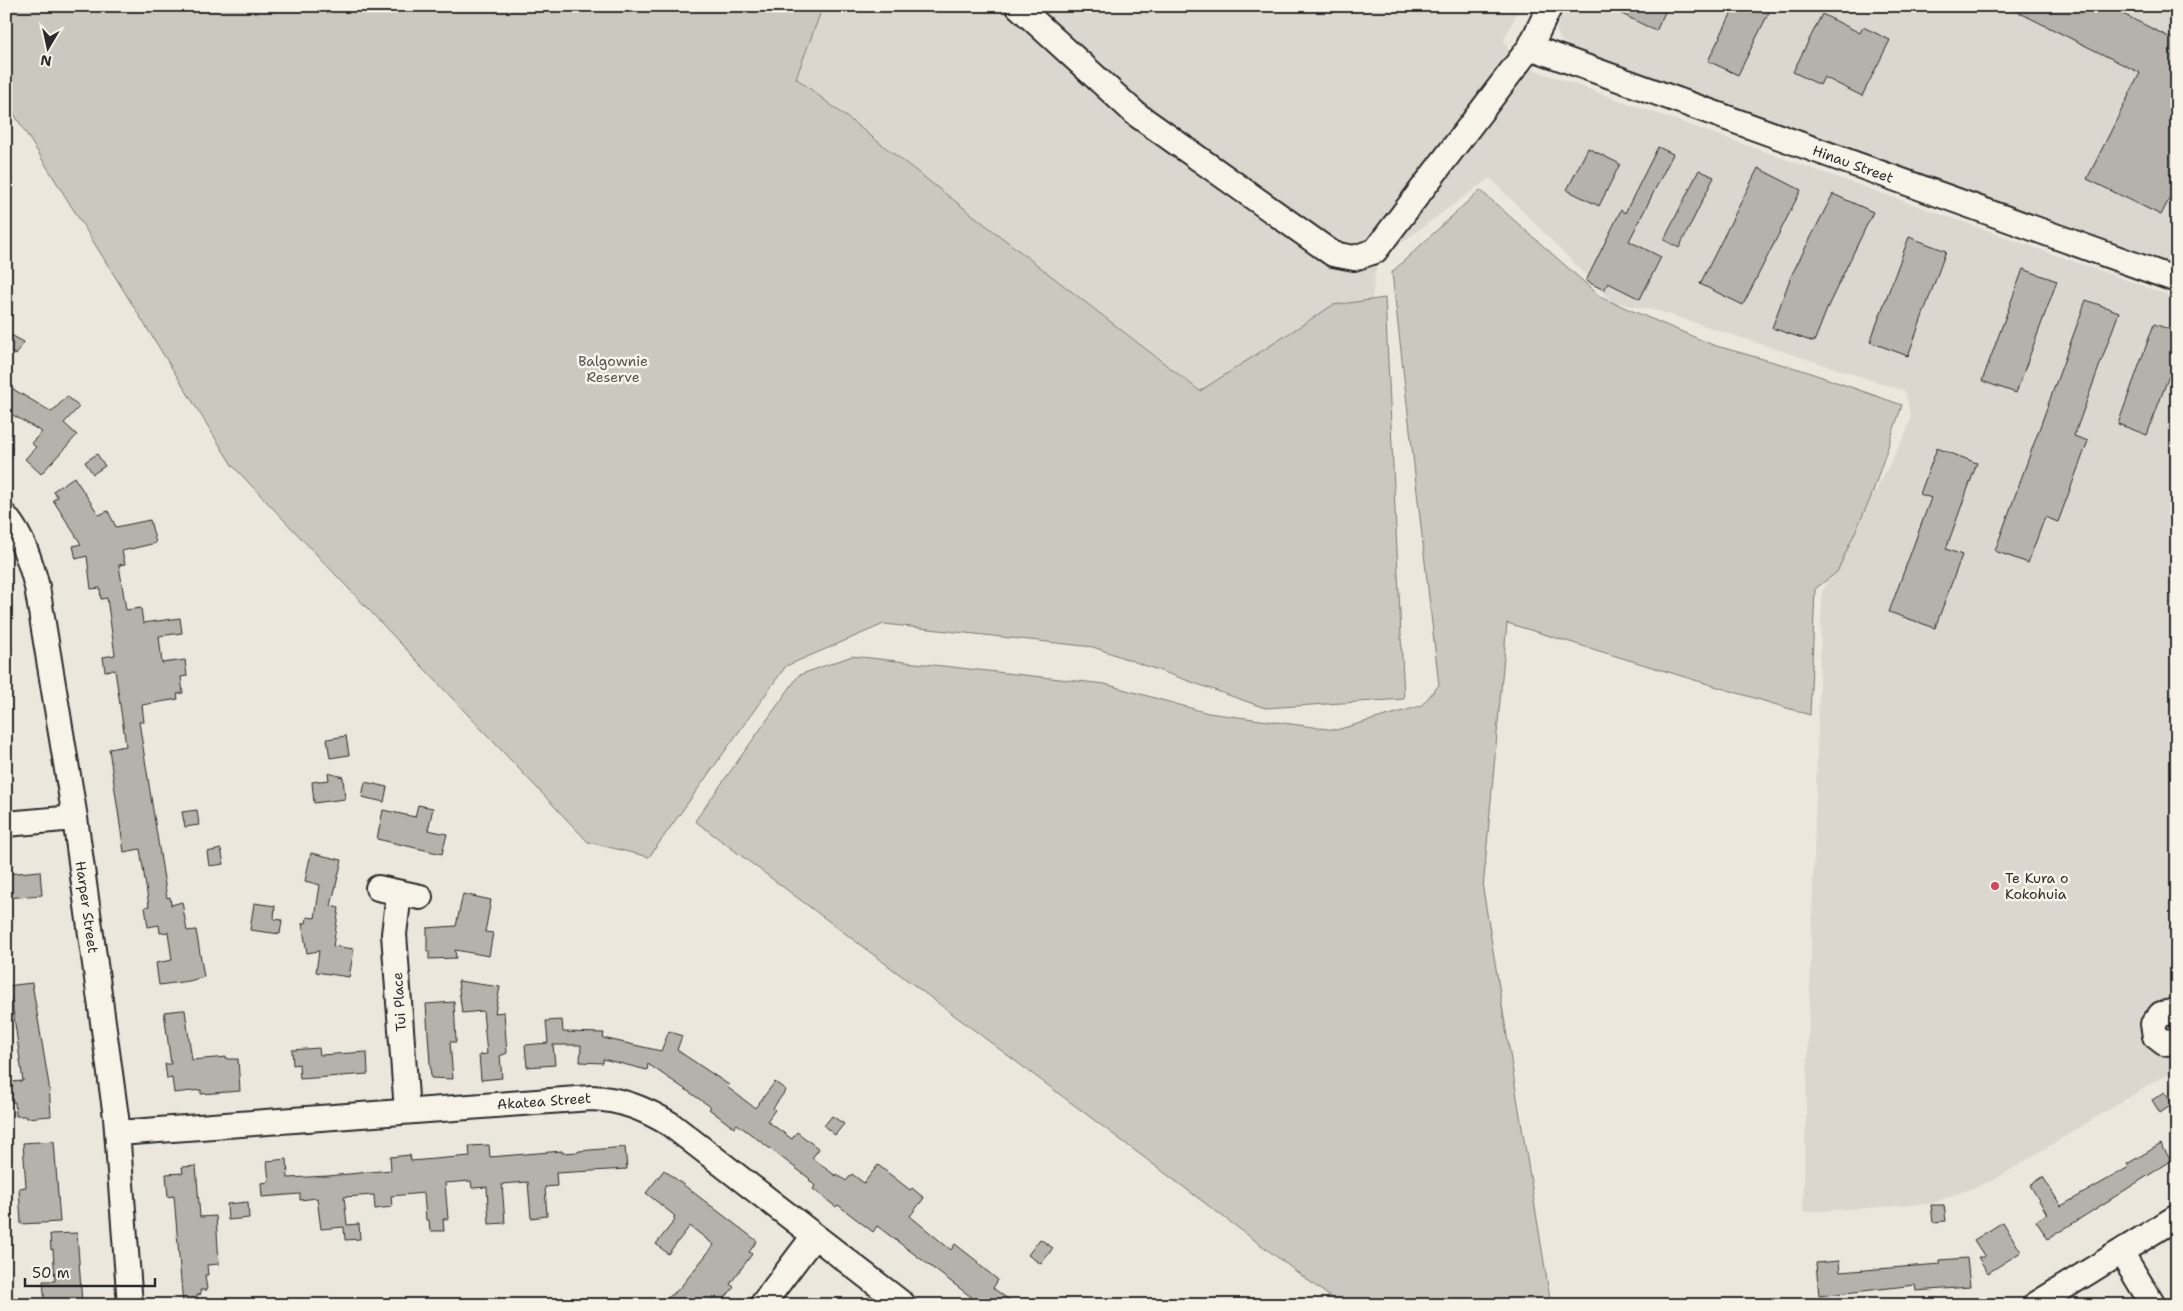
<svg xmlns="http://www.w3.org/2000/svg" width="2183" height="1311" font-family="'Shantell Sans',sans-serif">
<rect width="100%" height="100%" fill="#ebe7dd"/>
<filter id="ink" filterUnits="userSpaceOnUse"><feTurbulence type="fractalNoise" baseFrequency=".02" numOctaves="2"/><feDisplacementMap in="SourceGraphic" scale="10" xChannelSelector="R" yChannelSelector="G"/><feConvolveMatrix kernelMatrix="1 2 1 2 8 2 1 2 1" color-interpolation-filters="sRGB"/></filter>
<g filter="url(#ink)">
<!-- built -->
<path fill="#dbd7ce" d="M823 6H1520L1504 40 1508 50 1532 69 2177 298V1068L1992 1181 1929 1204 1803 1212 1822 592 1906 433 1911 417 1905 391 1662 312 1612 302 1490 178 1379 259 1375 273 1372 300 1333 305 1201 391 796 78Z
M1567 6H2177V265L1572 48 1560 39 1556 29Z"/>
<!-- green -->
<path fill="#cbc8bf" stroke="#7b7a75" d="M6 6H823L796 78 1200 391 1333 305 1385 298 1404 699 1265 708 1093 647 884 624 786 666 649 857 588 842 232 465 6 101Z
M1480 190 1602 298 1713 345 1802 370 1902 405 1871 497 1837 572 1815 589 1810 715 1507 623 1483 889 1551 1305H1341L695 821 799 675 852 656 1105 684 1208 713 1336 730 1421 706 1439 685 1392 272Z"/>
<!-- building -->
<path fill="#b5b2ab" stroke="#2b2b2b" d="M1606 6H1668L1656 31Z
M1735 6H1772L1738 75 1708 61Z
M2006 6H2107L2177 41V184L2161 215 2087 179 2140 73Z
M1822 14 1860 33 1863 27 1890 40 1862 96 1824 77 1820 85 1793 72Z
M1658 147 1673 154 1629 241 1661 257 1640 299 1608 283 1604 290 1586 281 1621 210 1625 213Z
M1588 148 1620 164 1599 206 1567 190Z
M1758 168 1801 190 1743 305 1700 284Z
M1699 170 1714 177 1679 248 1664 240Z
M1833 194 1873 212 1829 304 1814 342 1772 328 1791 276Z
M1909 237 1946 251 1908 356 1870 342Z
M2023 269 2057 281 2016 393 1982 381Z
M2086 300 2119 312 2074 436 2088 441 2058 522 2045 517 2028 563 1995 551Z
M2154 324 2177 332V354L2147 435 2118 424Z
M11 335 24 342 16 355 6 349V342Z
M6 385 52 412 67 396 79 407 64 423 77 435 41 474 25 459 36 447 31 443 42 432 6 411Z
M1937 448 1977 463 1946 549 1962 555 1935 628 1889 612 1931 498 1920 494Z
M97 454 105 466 93 474 85 462Z
M74 477 99 515 108 511 116 527 150 520 156 543 122 551 125 564 119 565 126 610 141 608 143 623 180 618 182 633 159 636 162 663 185 660 187 676 181 677 183 693 177 694 178 699 142 705 144 722H139L167 898 170 897 171 905 182 902 187 931 196 930 204 977 189 981 159 985 156 963 172 960 168 932 160 933 159 925 148 927 145 907 149 906 140 849 124 852 109 749 126 746 115 670 105 671 103 657 115 655 107 598 101 599 100 588 91 589 87 556 76 559 73 546 81 544 53 500 58 497 53 491Z
M346 736 349 755 330 758 327 739Z
M328 773 343 777 345 799 314 803 312 782 329 780Z
M365 782 387 787 384 802 362 797Z
M418 805 433 808 428 830 447 834 442 854 377 839 383 810 415 817Z
M197 810 199 825 185 827 182 812Z
M221 849 224 864 209 866 207 852Z
M311 853 342 860 331 906 339 908 333 946 354 949 349 977 316 972 319 951 307 953 302 923H306L307 917 315 918 320 885 305 881Z
M40 871 42 895 7 898 6 874Z
M463 894 491 900 485 932 493 933 489 956 455 950 456 958 429 959V951H427V928L456 926Z
M254 903 275 906 274 919 282 920 280 934 250 930Z
M458 981 500 987 495 1013 504 1012 507 1053 500 1056 502 1078 481 1080 479 1055 487 1054 483 1011 462 1013Z
M32 983 49 1085 51 1116 26 1118 25 1116H16L15 1102H12L11 1082 23 1081 12 1002 6 1003V986Z
M454 1002 456 1042H450L453 1079 431 1078 426 1004Z
M182 1010H185L192 1060 227 1057V1059H238L240 1091 201 1094V1090L174 1093 172 1078 167 1079 165 1064H171L164 1012Z
M562 1020 563 1032 604 1033 603 1038 661 1051 669 1031 682 1036 677 1050 729 1085 727 1087 755 1108 775 1082 786 1090 773 1108 775 1110 767 1121 792 1139 797 1132 819 1149 812 1158 836 1176 837 1174 846 1181 852 1174 864 1183 878 1165 910 1190 912 1188 924 1198 910 1216 951 1250 955 1244 978 1262 977 1263 998 1280 993 1288 1016 1305H982L877 1226 873 1232 838 1205 836 1207 813 1189 815 1186 809 1180 810 1179 760 1141 737 1124 734 1128 709 1109 711 1107 648 1064 647 1070 603 1059V1063L580 1062 581 1045H553L555 1065 527 1067 525 1045 548 1043 546 1021Z
M319 1048 320 1055 367 1052 368 1074 300 1079 299 1064 293 1065 292 1050Z
M2165 1092 2173 1104 2160 1113 2152 1100Z
M832 1116 844 1124 835 1135 824 1126Z
M54 1141 60 1222 21 1224 19 1188 26 1187 23 1143Z
M2161 1144 2171 1161 2048 1239 2036 1221 2047 1214 2030 1185 2043 1177 2061 1206 2129 1167 2127 1164Z
M489 1145 490 1157 562 1151V1153L579 1152V1151L625 1147 627 1169 556 1173 557 1186 545 1187 547 1216 531 1218 528 1182 502 1184 505 1223 489 1224 487 1187 472 1188 471 1181 445 1183 448 1219H443L444 1231H430L429 1220H426L424 1193 391 1196 392 1207 375 1209 374 1195 344 1197 347 1225 359 1224 360 1239 345 1240 344 1227 321 1229 317 1198 300 1200V1194L262 1197 261 1183 269 1182 267 1161 287 1159 288 1178 328 1176 391 1170 390 1157 410 1155 411 1161 470 1156 469 1146Z
M196 1166 200 1217 216 1216 219 1264 207 1265 208 1275H205L207 1290H200L201 1294 197 1295 198 1305H183L174 1196 168 1197 166 1174 183 1173 182 1167Z
M664 1170 757 1241 749 1252 752 1254 730 1284 734 1287 719 1305H659L679 1289 714 1245 690 1226 668 1254 656 1244 675 1220 673 1218 675 1216 646 1193Z
M248 1202 249 1218 228 1220 227 1204Z
M1931 1205H1944L1946 1221 1933 1222Z
M2003 1222 2021 1252 1988 1273 1978 1257H1985L1974 1240Z
M77 1233 82 1303 45 1305 43 1281H55L53 1249 51 1250 50 1234Z
M1040 1239 1053 1248 1041 1264 1028 1255Z
M1967 1258 1970 1287 1916 1291 1915 1285 1819 1296 1816 1263 1839 1261 1840 1272 1940 1264V1260Z"/>
<g fill="none" stroke-linecap="round" stroke-linejoin="round">
<!-- minor casing -->
<g stroke="#2b2b2b" stroke-width="28">
<path id="minor" d="M1018 6 1136 114 1333 254 1354 258 1375 251 1530 47 1550 6
M1530 47 2177 280
M6 517C23 538 31 563 37 587L75 818 116 1117 130 1305
M6 824 75 818
M378 888 420 897
M399 893 394 934 407 1111
M2177 1011 2161 1014 2153 1024 2155 1036 2164 1043 2177 1042
M118 1133 591 1098C621 1099 645 1109 670 1124L904 1305
M2121 1252 2153 1305
M762 1305 814 1236
M2035 1305 2177 1217"/>
</g>
<!-- minor -->
<use href="#minor" stroke="#f7f3e8" stroke-width="24"/>
</g>
</g>
<!-- markers -->
<circle fill="#d1495b" stroke="#f7f3e8" stroke-width="2" cx="1995" cy="886" r="5"/>
<g text-anchor="middle" dominant-baseline="central" stroke-width="5" stroke-linejoin="round" paint-order="stroke">
<!-- street labels -->
<g font-size="14" fill="#2b2b2b" stroke="#f7f3e8">
<text transform="translate(1853 164) rotate(20)">Hinau Street</text>
<text transform="translate(87 907) rotate(82)">Harper Street</text>
<text transform="translate(399 1002) rotate(-94)">Tui Place</text>
<text transform="translate(544 1101) rotate(-4)">Akatea Street</text>
</g>
<!-- park labels -->
<g font-size="14" fill="#535250" stroke="#f7f3e8">
<text x="613" y="361">Balgownie<tspan x="613" dy="16">Reserve</tspan></text>
</g>
<!-- poi labels -->
<g font-size="14" fill="#2b2b2b" stroke="#f7f3e8" text-anchor="start">
<text x="2005" y="878">Te Kura o<tspan x="2005" dy="16">Kokohuia</tspan></text>
</g>
</g>
<!-- margin -->
<rect width="2183" height="1311" fill="none" stroke="#f7f3e8" stroke-width="25"/>
<rect x="12" y="12" width="2158" height="1286" fill="none" stroke="#2b2b2b" stroke-width="2" filter="url(#ink)"/>
<!-- north arrow -->
<g transform="translate(48 48) rotate(189)" stroke="#f7f3e8" stroke-width="4" paint-order="stroke">
<path d="M0-4L9 19L0 12L-9 19Z" fill="#2b2b2b"/>
<text y="-8" font-size="14" font-weight="bold" text-anchor="middle" fill="#2b2b2b">N</text>
</g>
<!-- scale -->
<path d="M25 1278v8h130v-8" fill="none" stroke="#2b2b2b" stroke-width="2.5"/>
<text x="32" y="1278" font-size="15" fill="#2b2b2b" stroke="#f7f3e8" stroke-width="4" paint-order="stroke">50 m</text>
</svg>
